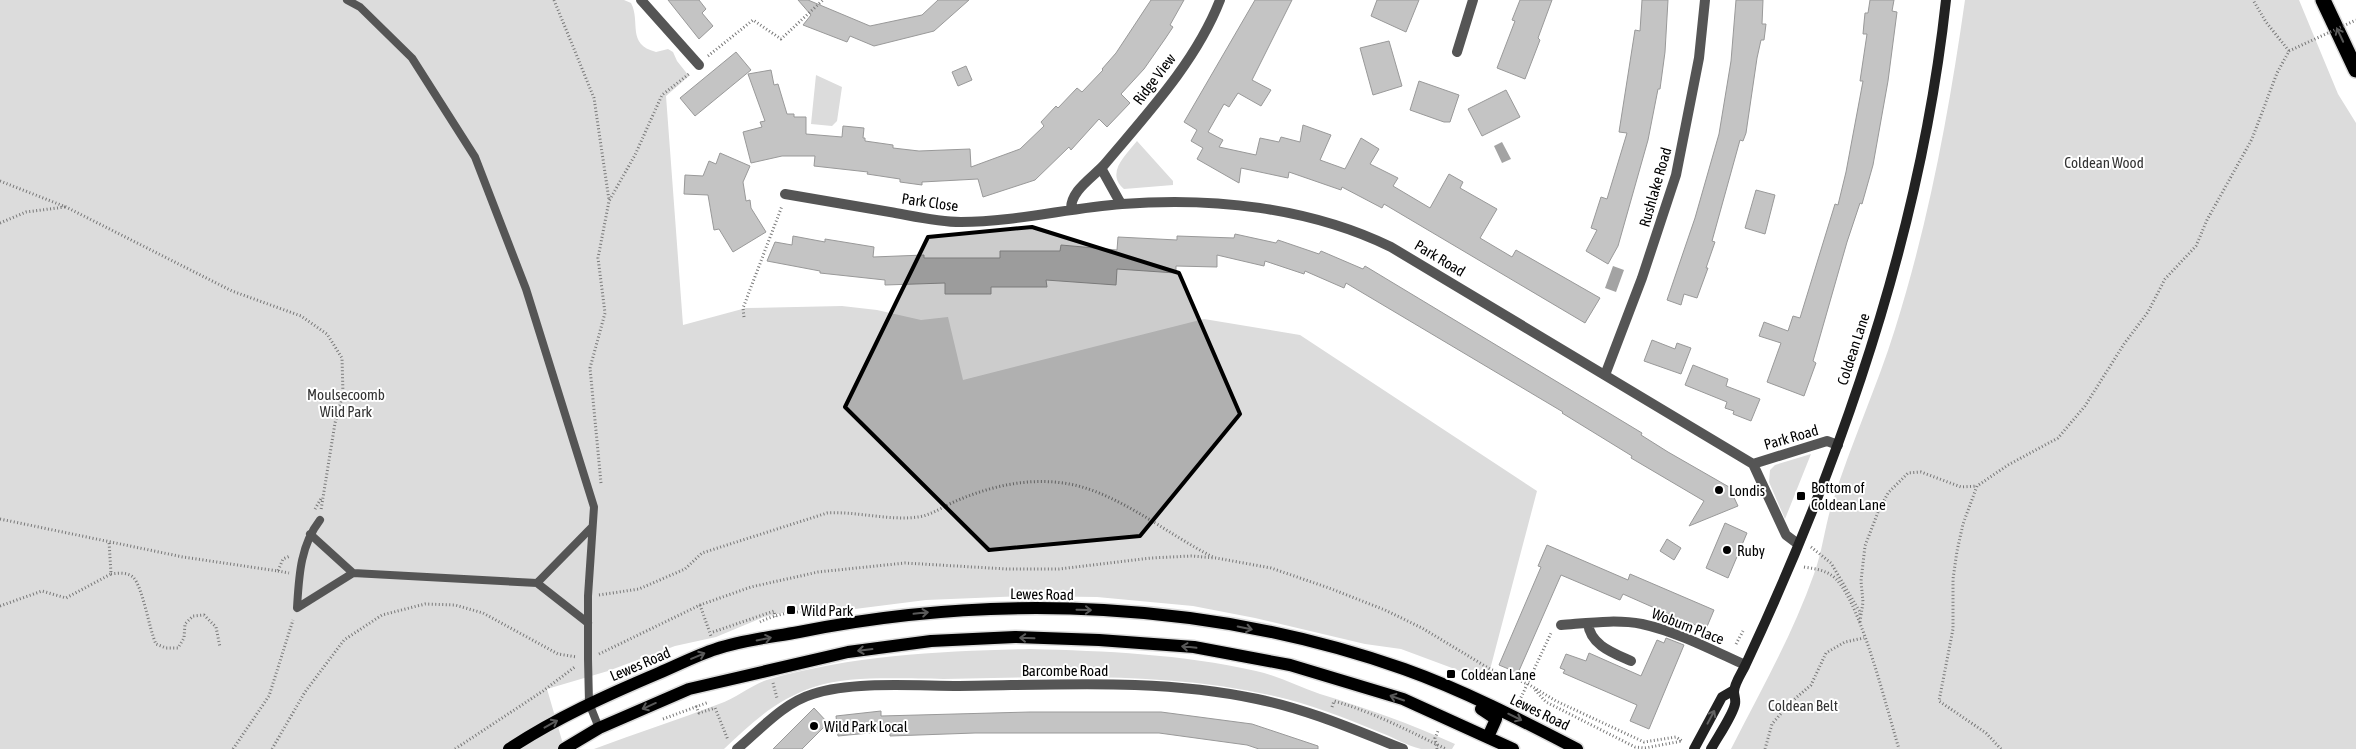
<svg xmlns="http://www.w3.org/2000/svg" width="2356" height="749" font-family="'Asap Condensed',sans-serif">
<rect width="100%" height="100%" fill="#fff"/>
<!-- green -->
<path fill="#dcdcdc" d="M0 0H624L631 3C641 22 626 44 656 52L668 49 673 52 677 61 689 76 666 96 683 325 746 308 842 306 877 310 921 320 948 317 963 380 1204 319 1300 335 1537 491 1487 681 1401 649 1365 644 1255 618 1193 606 1097 597 1024 596 926 600 839 611 796 610 764 617 716 637 675 646 608 671 547 689 563 744 559 749H0Z
M1965 0H2299L2338 94 2356 123V749H1731C1760 692 1793 634 1814 574 1823 550 1825 524 1833 501 1851 443 1877 387 1895 329 1929 221 1949 112 1965 0Z
M816 75 842 87 837 121 832 126 811 124Z
M1137 141 1173 181V185L1124 189C1105 173 1126 155 1137 141Z
M1811 454 1785 519 1769 482 1770 470 1775 465Z
M1030 649C1106 651 1181 654 1256 671 1279 676 1298 687 1320 694 1366 708 1411 724 1455 744L1452 749C1443 749 1431 749 1421 749 1407 746 1393 737 1379 732 1345 718 1310 704 1274 696 1166 671 1054 677 943 679 905 679 849 675 814 687 777 699 751 723 724 749H594C636 733 678 720 719 704 737 698 752 684 770 679 854 655 944 651 1030 649Z"/>
<!-- water -->
<path fill="#a3a3a3" d="M1502 142 1511 159 1502 163 1494 146Z
M1613 266 1624 270 1616 292 1605 288Z"/>
<!-- building -->
<path fill="#c4c4c4" stroke="#999" d="M668 0H699L706 9 702 13 713 26 699 39Z
M798 0H808L870 26 922 15 938 0H969L934 31 874 46 850 36 847 42 803 25 811 15Z
M1151 0H1184L1170 25 1173 27 1165 39 1144 69 1121 94 1130 103 1107 127 1099 119 1071 150 1069 147 1035 180 983 197 978 179 922 182V185L900 182V179L867 174 868 172 814 166 815 156H782L751 163 743 132 762 127 760 122 765 121 748 74 771 70 774 85 778 84 787 114H794V117H806V134L842 137 843 126 864 128 863 138H865V141L893 145V148L919 151 970 149 971 167 1020 149 1044 126 1041 122 1056 106 1058 108 1077 88 1082 92 1103 70 1102 69 1116 53Z
M1255 0H1292L1252 80 1271 90 1261 106 1238 93 1229 107 1224 104 1208 132 1223 140 1219 147 1256 155 1260 138 1279 142 1281 137 1300 142 1303 125 1331 135 1320 160 1345 169 1361 138 1379 149 1370 164 1398 178 1393 186 1430 208 1449 174 1463 182 1460 188 1497 209 1480 238 1512 257 1516 250 1600 298 1585 323 1384 204 1382 208 1342 187 1341 190 1289 172 1288 178 1241 168 1239 183 1197 159 1203 148 1191 141 1197 130 1184 122Z
M1377 0H1419L1406 32 1371 16Z
M1520 0H1552L1538 38 1540 40 1525 79 1497 68 1515 21 1512 20Z
M1642 0H1668L1665 52 1660 89H1658L1648 140 1618 246 1608 264 1586 251 1597 230 1591 228 1601 197 1607 199 1627 133 1619 132 1635 30 1640 31Z
M1736 0H1763L1762 24H1766L1764 40H1761L1757 58 1746 133 1743 141 1740 140 1712 241 1715 242 1706 268H1708L1697 298 1684 294 1681 305 1667 300 1695 218 1719 134 1731 61Z
M1870 0H1894L1892 11 1897 12 1888 81 1873 165 1862 204 1860 203 1847 242 1813 361 1816 363 1804 396 1767 382 1781 343 1759 336 1764 322 1788 331 1793 316 1800 318 1835 204 1838 205 1846 172 1863 81H1860L1867 34H1863L1864 23 1865 13H1868Z
M1389 41 1402 86 1373 95 1360 48Z
M736 52 751 70 695 116 680 98Z
M966 66 972 80 958 86 952 72Z
M1419 81 1459 95 1450 122H1444L1410 110Z
M1506 90 1520 117 1482 136 1468 109Z
M720 153 750 166 743 182 746 201 750 200 751 208 766 232 733 252 719 229 714 230 708 195 684 194 685 175 703 176 709 161 716 164Z
M1756 190 1775 195 1765 234 1745 228Z
M1235 234 1276 243 1278 240 1319 254 1321 251 1363 269 1365 266 1642 433 1641 435 1668 452 1729 487 1738 506 1689 526 1704 501 1631 458 1632 456 1562 413 1563 412 1346 283 1344 288 1305 271 1304 274 1265 261 1264 266 1217 255V267L1176 266V273L1117 269 1116 285 1046 280 1047 287H991V294H945V283L885 285V280L820 273V271L767 261 775 242 792 245 793 236 825 242V239L874 247 873 257 924 255V258H1000V251H1060L1061 245 1117 250 1118 237 1177 240V236L1234 238Z
M1652 340 1675 349 1677 343 1691 348 1681 374 1644 361Z
M1693 365 1728 379 1726 386 1760 399 1751 421 1733 414 1734 411 1725 408 1727 402 1685 385Z
M1725 523 1747 533 1728 578 1706 568Z
M1667 539 1681 548 1674 560 1660 551Z
M1547 545 1628 580 1630 574 1714 610 1706 629 1693 624 1690 632 1672 625 1675 617 1623 594 1620 600 1561 575 1518 673 1499 665 1541 567 1538 566Z
M1666 638 1684 645 1649 729 1630 721 1637 705 1563 673 1565 670 1560 668 1566 654 1586 661 1589 653 1641 676 1657 640 1664 643Z
M814 708 828 723 802 749H773Z
M881 711V716L1030 712H1161L1252 724 1318 746V749H1259L1247 745 1159 733H975L890 736V731L838 736 836 716Z"/>
<g fill="none" stroke-linecap="round" stroke-linejoin="round">
<!-- primary casing -->
<g stroke="#dbdbdb" stroke-width="15">
<path id="primary" d="M1481 709 1496 719 1488 737
M509 749C556 718 607 695 659 673 678 665 697 655 716 649 742 640 772 637 799 632 997 592 1212 601 1404 669 1463 690 1521 720 1577 749
M564 749 599 728 689 689 848 652 931 641 1015 637 1099 640 1194 647 1290 665 1403 699 1513 749"/>
</g>
<!-- highway casing -->
<g stroke="#dbdbdb" stroke-width="18">
<path id="highway" d="M2323 0 2356 70"/>
</g>
<!-- path -->
<path stroke="#777" stroke-width="3" stroke-dasharray="1 2.5" stroke-linecap="butt" d="M554 0 594 98 609 200
M708 56 753 20 781 39 823 0
M0 181 66 207 232 291 301 316 327 334 342 358 343 394 335 423 321 510
M0 223 26 212 65 207
M744 317 743 308 782 206
M601 483 590 368 605 313 598 258 609 201 635 155 662 95 689 74
M315 509 322 497
M0 519 183 557 278 571 283 559 290 556
M1811 547 1831 563 1860 612V616
M1804 567C1816 569 1827 570 1836 579 1862 606 1887 710 1899 749
M278 571 289 573
M111 574C118 573 127 572 133 577 143 587 149 629 156 644L166 648H178L184 638 185 624 193 616 204 615 216 627 220 647
M599 595 639 589 685 569 702 553 827 513C856 511 889 521 918 517 932 515 944 506 956 501 995 484 1040 475 1082 487 1127 500 1171 536 1213 557
M700 605 711 636
M0 606 42 591 66 598 111 574 109 541
M760 622C777 613 802 610 821 612
M1860 622 1863 602 1861 581 1865 546 1878 512 1888 493 1908 473 1921 472 1961 487 1977 486
M713 632 774 611 775 617
M1736 644 1743 631
M599 654 700 605 751 587 818 572 905 563 1007 569H1059L1151 558 1191 556 1216 558 1271 568 1329 588 1385 610 1422 628 1490 669 1528 684 1556 701 1644 742 1676 737 1682 741
M773 683 777 698
M1535 690 1546 702 1635 747 1645 748 1682 741
M1518 704 1551 633
M696 706 699 713 715 708 728 740
M1332 707 1334 701C1373 712 1409 731 1446 749
M663 719 709 702
M233 749 269 696 293 620
M272 749 305 692 344 640 382 615 425 604 455 605 483 613 558 654 577 657
M455 749 543 691 576 666
M1437 749 1435 738 1438 731
M1765 749 1772 724 1790 703 1811 685 1826 653 1845 642 1864 638
M2001 749 1986 733 1939 701 1953 629V579L1957 551 1963 524 1977 486 2008 465 2058 438 2085 406 2124 344 2148 312 2165 279 2196 246 2207 220 2252 139 2277 73 2289 51 2266 22 2253 0"/>
<!-- lane -->
<path stroke="#555" stroke-width="8" d="M347 0 360 7 412 58 475 157 526 289 594 507 588 596V659L589 703 599 728
M310 534 353 573 297 608C299 576 300 546 320 520
M353 573 537 583 592 527
M537 583 588 623"/>
<!-- street -->
<path stroke="#555" stroke-width="10" d="M641 0 699 65
M1457 52 1473 0
M1101 168 1121 204
M785 194C820 200 855 206 890 212 913 216 937 222 961 222 1015 222 1068 208 1122 204 1212 197 1309 207 1391 247L1753 464 1786 535 1798 544
M1071 210C1070 191 1092 178 1104 165 1146 115 1196 62 1220 0
M1605 375 1642 278 1676 175 1699 58 1705 0
M1753 464 1827 441 1838 445
M1588 623C1590 645 1613 653 1631 661
M1561 625C1588 623 1616 619 1642 624 1678 632 1712 650 1745 665
M737 749C760 730 783 703 813 694 854 681 916 686 959 686 1058 685 1160 678 1257 699 1307 709 1355 730 1403 749"/>
<!-- secondary -->
<path stroke="#222" stroke-width="10" d="M1694 749 1722 697 1734 690
M1711 749C1717 738 1733 715 1735 704 1736 700 1734 695 1734 692 1734 684 1741 674 1745 666 1843 457 1921 231 1946 0"/>
<!-- primary -->
<use href="#primary" stroke="#000" stroke-width="12"/>
<!-- highway -->
<use href="#highway" stroke="#000" stroke-width="15"/>
<!-- path-bridge -->
<path stroke="#777" stroke-width="3" stroke-dasharray="1 2.5" stroke-linecap="butt" d="M2289 51 2356 20"/>
</g>
<!-- one-way arrows -->
<defs><path id="oneway-shaft" d="M-6 0H5M1.5-3L5.5 0L1.5 3" fill="none" stroke-width="1.6" stroke-linecap="round" stroke-linejoin="round" transform="scale(1.25)"/></defs>
<g stroke="#595959">
<use href="#oneway-shaft" transform="translate(2340 35) rotate(-115)"/>
<use href="#oneway-shaft" transform="translate(1084 610) rotate(1)"/>
<use href="#oneway-shaft" transform="translate(921 613) rotate(-6)"/>
<use href="#oneway-shaft" transform="translate(1245 628) rotate(12)"/>
<use href="#oneway-shaft" transform="translate(1027 638) rotate(-178)"/>
<use href="#oneway-shaft" transform="translate(764 639) rotate(-11)"/>
<use href="#oneway-shaft" transform="translate(1189 647) rotate(-174)"/>
<use href="#oneway-shaft" transform="translate(865 650) rotate(173)"/>
<use href="#oneway-shaft" transform="translate(698 656) rotate(-23)"/>
<use href="#oneway-shaft" transform="translate(1397 698) rotate(-161)"/>
<use href="#oneway-shaft" transform="translate(649 706) rotate(156)"/>
<use href="#oneway-shaft" transform="translate(1515 717) rotate(26)"/>
<use href="#oneway-shaft" transform="translate(551 724) rotate(-29)"/>
</g>
<use stroke="#646464" href="#oneway-shaft" transform="translate(1711 717) rotate(-62)"/>
<!-- marked area -->
<path fill="#000" fill-opacity="0.2" stroke="#000" stroke-width="4" stroke-linejoin="round" d="M1032 227 1179 273 1240 414 1140 536 989 550 845 407 928 237Z"/>
<!-- markers -->
<g fill="#000" stroke="#fff" stroke-width="2">
<circle cx="1719" cy="490" r="5"/>
<rect x="1796" y="491" width="10" height="10" rx="2.5"/>
<circle cx="1727" cy="550" r="5"/>
<rect x="786" y="605" width="10" height="10" rx="2.5"/>
<rect x="1446" y="669" width="10" height="10" rx="2.5"/>
<circle cx="814" cy="726" r="5"/>
</g>
<g text-anchor="middle" dominant-baseline="central" stroke-width="4" stroke-linejoin="round" paint-order="stroke">
<!-- street labels -->
<g font-size="15" fill="#000" stroke="#fff">
<text transform="translate(1154 79) rotate(-53)">Ridge View</text>
<text transform="translate(1655 187) rotate(-74)">Rushlake Road</text>
<text transform="translate(930 202) rotate(8)">Park Close</text>
<text transform="translate(1440 258) rotate(31)">Park Road</text>
<text transform="translate(1853 349) rotate(-72)">Coldean Lane</text>
<text transform="translate(1791 437) rotate(-16)">Park Road</text>
<text transform="translate(1042 594) rotate(1)">Lewes Road</text>
<text transform="translate(1688 626) rotate(21)">Woburn Place</text>
<text transform="translate(640 664) rotate(-23)">Lewes Road</text>
<text x="1065" y="670">Barcombe Road</text>
<text transform="translate(1540 712) rotate(26)">Lewes Road</text>
</g>
<!-- park labels -->
<g font-size="15" fill="#333" stroke="#fff">
<text x="2104" y="162">Coldean Wood</text>
<text x="346" y="394">Moulsecoomb<tspan x="346" dy="17">Wild Park</tspan></text>
<text x="1803" y="705">Coldean Belt</text>
</g>
<!-- poi labels -->
<g font-size="15" fill="#000" stroke="#fff" text-anchor="start">
<text x="1811" y="487">Bottom of<tspan x="1811" dy="17">Coldean Lane</tspan></text>
<text x="1729" y="490">Londis</text>
<text x="1737" y="550">Ruby</text>
<text x="801" y="610">Wild Park</text>
<text x="1461" y="674">Coldean Lane</text>
<text x="824" y="726">Wild Park Local</text>
</g>
</g>
</svg>
